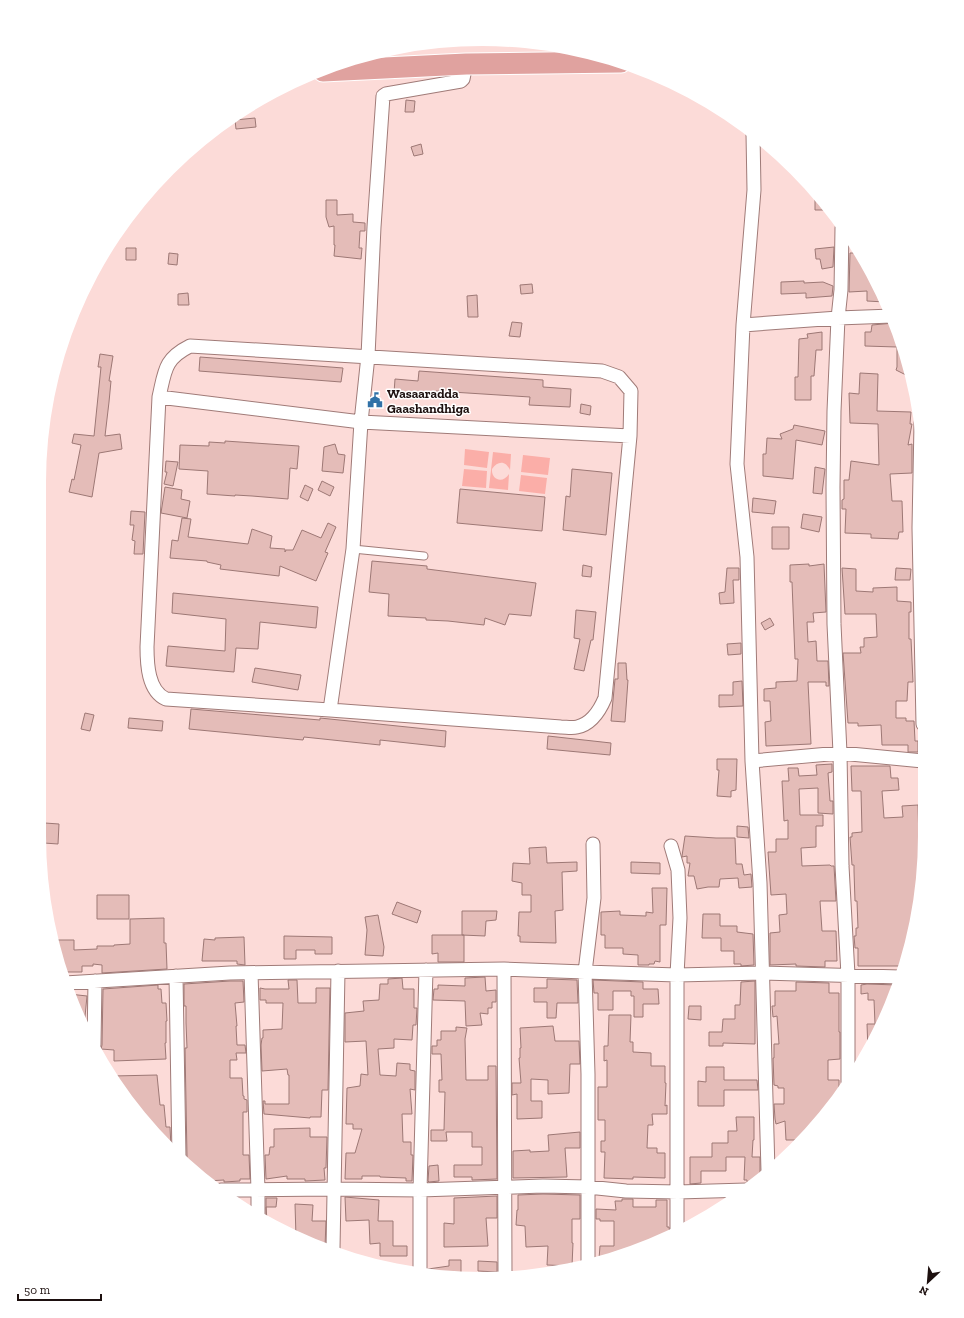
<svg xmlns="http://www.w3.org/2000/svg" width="964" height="1318" font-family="'Zilla Slab',serif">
<rect width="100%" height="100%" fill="#fcdbd8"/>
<!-- green -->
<path fill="#fbaea8" d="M465 449 489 452 487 468 464 465Z
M493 452 511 454 510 470C506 461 498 460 492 469 491 480 503 484 509 474L508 490 489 488Z
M523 455 550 458 548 475 521 472Z
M464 469 487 471 486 488 462 486Z
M521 475 547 478 545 494 519 491Z"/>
<!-- building -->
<path fill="#e4bcb8" stroke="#9d7875" d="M406 100 415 101 414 112H405Z
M255 118 256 127 236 129 235 120Z
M421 144 423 154 414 156 411 147Z
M815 192 825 203 831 210H815Z
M326 200H337V215L353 214V222L365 223V231H360L359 248H362L361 259 334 256 335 245H334V226L329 227 326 217Z
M834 247 833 267 822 269 820 259H816L815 249Z
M126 248H136V260H126Z
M169 253 178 254 177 265 168 264Z
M850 253H857L885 302 867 301V291L849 292Z
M804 281V283L823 282 833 286 832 296 806 298V293L781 294V282Z
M532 284 533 293 521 294 520 285Z
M188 293 189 305H178V294Z
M477 295 478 317H468L467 296Z
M512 322 522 323 520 337 509 336Z
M894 323V324L908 376 896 370 897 367V347L865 346V332H871L872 325Z
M822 332V350H816L814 376H811V400H795V377H798L799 339 808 338 807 334Z
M100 354 113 356 109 381H111L109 402 105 436 120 434 122 449 99 453 92 497 69 492 72 479 74 480 81 445 72 443 74 434 94 436 101 367H98Z
M200 357 343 368 341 382 199 371Z
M419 371 543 380V387L571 389 570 407 529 405 530 397 436 391V396L394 393 395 379 418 381Z
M860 373 878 374 877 411 911 412 910 424H912L908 445 912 444V473L890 474 892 501H902L903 532H899L898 539 871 538V534L845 533 846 509H842V500L844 499V480H849L851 461 879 465 878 424 850 423 849 393 859 394Z
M581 404 591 406 590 415 580 413Z
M794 425 825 431 822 445 796 440 793 479 763 476V454H766L767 438 782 439 780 434 793 429Z
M225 441 299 446 297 469 290 468 288 499 252 496 235 495V496L207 494 208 471 179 469 180 445 209 446V442L225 443Z
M335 444 338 454 345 455 343 473 322 471 324 447Z
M166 461 178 462 173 486 164 484 167 472H165Z
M815 467 825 469 822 494 813 493Z
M572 469 612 473 606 535 563 530 566 496 570 497Z
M322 481 334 487 330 496 318 490Z
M305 485 313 489 308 501 300 497Z
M165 487 182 490 181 499 190 501 187 518 161 513Z
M460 489 545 497 542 531 457 523Z
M753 498 776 501 774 514 752 512Z
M131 511 145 512 143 554H134L135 541 132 540 134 525H130Z
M803 514 822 517 819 532 801 528Z
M182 518 191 519 188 537 248 544 252 529 272 536 270 548 285 549V552L286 550H293L302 530 321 538 328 523 336 527 325 552 328 553 316 581 280 566 279 576 220 569 221 565 207 562V561L170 558 172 540 178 541Z
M772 527H789V549H772Z
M372 561 427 566V569L536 583 531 616 509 614 505 625 485 618 484 625 448 621 426 620V618L388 616 389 594 369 592Z
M809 564V566L824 564 826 612 813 613 814 622H807L808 642 816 641 817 661H828L829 686H826V682H808L811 744 766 746 765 722 771 721 770 701H764V689L776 688V682L797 681 798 659H795L792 582H790V565Z
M583 565 592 567 591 577 582 576Z
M727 568H739V580H733L734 603 720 604 719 593 725 592Z
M842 568 856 569V591L873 592V588L897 587V601L911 602V612H909V639H911L913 682H908L907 701H896V718H906V721H914L915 741H918V752H908V745H882L881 725 858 726V723H848L843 653H861L860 647H864V638L877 637 876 614H845Z
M896 568 911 569 910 580H895Z
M173 593 318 607 316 628 260 622 258 649 236 648 234 672 166 666 168 646 225 651 226 619 172 613Z
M576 610 596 612 593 640H591L584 671 574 669 580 639 574 638Z
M770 618 774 625 765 630 761 623Z
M741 643V654L728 655 727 644Z
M618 663H626L627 680H628L625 722 611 721 615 679H618Z
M255 668 301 675 298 690 252 682Z
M742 681 743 706 719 707V695H733V682Z
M191 709 320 720V718L446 731 445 747 380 740V745L304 737 303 740 189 729Z
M85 713 94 715 90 731 81 729Z
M129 718 163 721 162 731 128 728Z
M548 736 611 743 610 755 547 749Z
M717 759H737L736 790 731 791V797L717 796 719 770H717Z
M832 764V772L828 773 830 801H833V814L818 813V788L799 789 800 815H823V826H816V847L801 848 802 866 830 865 831 866H834L836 901H820L822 931H836L837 961H825V967L796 966V964L770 965V933L780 932 779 915 787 914 786 894 771 895 768 852H776V839H788V820L784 821 782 781H789L788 768H798L799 776 817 775 816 765Z
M851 766H890L891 778H898L899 790 882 791 884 818 903 817 902 806 918 805 919 842H920L921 857H919L920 888 919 898H916V915L910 951 909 953H905L904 966H858V948H855L854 936H856V928H858L857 901H855L854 871V865H852L850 837H852V833L862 832 861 791H852Z
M45 823 59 824 58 844 44 843Z
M737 826 748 827 749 838 737 837Z
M685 836 716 838H735L736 864H742L744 875 751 874 752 887 739 888 738 878 720 879 719 887H708L697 889 694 876H688L690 863H687V856L682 857V856Z
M546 847 547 863 577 862V871L562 872 563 910 555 911 556 943 520 942V936H518L519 912H531V895H522V883L512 881 513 863 530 864 529 848Z
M631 862 660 863V874L631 873Z
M652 888H667L666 925H660V962L655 961 654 964H649V965H638V955L623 954V948H605V935H601V912L620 911V915L646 916V912L653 913Z
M97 895H129V919H97Z
M397 902 421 911 417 923 392 914Z
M462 911H497L496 920 486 921 485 936 462 935Z
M703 914H720V926H737V932L753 934 754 965 741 966V964H734V951H721V938H702Z
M378 915 384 947 383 956 365 955 367 930 365 917Z
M164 918V943H166L167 969 102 973V965L93 964V966H82V972H61L54 951 53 940H74V950L97 949V946H114V945L130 944V919Z
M432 935H464V962H438V953L432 954Z
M284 936 332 937V954H315V950H296V959H284Z
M244 937 245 965 237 964V961H202L204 939 215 940V938Z
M485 977 486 991 496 990V1002H492V1008H488V1014L480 1013 482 1025 466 1026 465 1001 433 1000 434 989H438V985L465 986V978Z
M402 978 403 989H414V1008H417L416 1025H413L412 1040 394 1039V1048L378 1049 380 1075 396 1076 397 1063 410 1064V1070L415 1071V1090L410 1089 412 1114H402L403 1142H411V1155H413L412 1181H406V1178L380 1177V1176H362V1179H345L346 1153H355L362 1129H353V1124H346L347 1088 360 1086 361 1074 368 1075 366 1041 345 1042V1013L364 1011 363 1001 379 1000 380 984H388V979Z
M547 979 577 980 578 1003H557L556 1018H547V1002H534V988H547Z
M288 980H297L298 1003H316V988H330L328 1090H322L321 1117H310V1118L264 1114 263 1101H265V1104H289V1075H288L287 1069 262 1071 261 1045 262 1038H263V1030L282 1029 283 1003H266V1000H260V988L265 989H289Z
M593 980 643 982V989H658L659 1004H643V1017H634V996H631V991H613V1010H598V993H594Z
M230 981H243L244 1002 235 1003 237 1026H236L237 1045H245L246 1053H236L237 1060H230V1078H242L243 1096H244V1099L247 1100V1112H243V1155H249L250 1179H240V1181L224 1182V1180L207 1181 190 1169 184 1163 187 1157 185 1048H187L186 1023V1006H184V984Z
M755 981V1044L723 1043V1046H709V1032H722L723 1019H735V1005H740L741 982Z
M796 982 829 983V993H839V1032H840V1059L828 1060V1080H839V1091H843L833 1106 799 1140H786L785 1121 776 1124 775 1119 774 1104H784V1088H778V1086L774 1085 773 1058H774V1044H779L777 1016 773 1017 772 1006H775V991H796Z
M867 984 897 985 879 1032 868 1051 867 1024H875L874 1000H868V993L861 994V985Z
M158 985V989H161L162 1003H166L167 1021H166V1043H165L166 1059 114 1061V1050L101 1049 102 1045 103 989Z
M69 994 87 996 84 1027 73 1006Z
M689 1006H701V1020L688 1019Z
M609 1015H631L630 1042H633V1052L651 1053V1066H665V1083H666L665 1106 667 1105V1114H652L653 1125H648L647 1148H657V1153H665V1178L633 1177V1179L604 1178 605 1152H601V1141H605V1120H598V1087H607V1060L604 1061V1046H608Z
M553 1026 555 1041H579L580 1064H570L569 1093 548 1094V1080L531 1079V1101H542V1118L517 1119V1094L512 1095V1083H521L519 1058H520V1048H521L520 1028Z
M456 1027 467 1028 465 1039 466 1080H488V1066H496L497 1179 472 1180V1177H454V1165H482V1147H472V1132H446L447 1141H431V1130H444L445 1092H439V1080H442L441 1054H432V1046H437V1040H441V1031H456Z
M706 1067H724V1080H757L758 1090H724V1106H698V1081L706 1082Z
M157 1075 160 1105H164L166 1127H170L171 1147 113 1081V1076Z
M736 1117H754V1140H753L752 1157H760V1179L753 1186 747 1182V1180H744L745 1157H726V1171H701V1183L690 1184V1157H712V1143H728V1131H737Z
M310 1128V1137H327L326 1168H324L325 1180 305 1181V1179H287V1176L266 1179 265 1155H269L270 1147H274V1129Z
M580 1132V1148H565L567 1177 513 1178V1151L530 1150V1152L549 1151 548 1135Z
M438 1165 439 1181 429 1182 428 1181 429 1166Z
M543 1194 580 1195V1219H572V1243H573L572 1266 547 1265 548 1246 526 1247 525 1226 516 1225 517 1210H518V1195Z
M497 1196V1218H486L488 1246 444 1247V1223L454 1224V1198Z
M345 1197 379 1200 378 1221H393V1246H407V1256H380V1243L370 1244 369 1220 346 1221Z
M266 1198H277L276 1207H266L267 1220 264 1219 266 1214Z
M622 1199H633V1207H656V1200H667V1227H669L670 1234 652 1245 599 1259 600 1246H614V1221H600V1219H596V1209L616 1210 615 1201H622Z
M295 1204 313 1205 312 1221H326L325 1247 296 1237Z
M449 1260H461V1277L428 1274V1269L449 1266Z
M478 1261 497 1262V1272L478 1271Z"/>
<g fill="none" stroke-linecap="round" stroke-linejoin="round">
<!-- service casing -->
<g stroke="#a07b78" stroke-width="9">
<path id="service" d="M353 549 424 556"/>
</g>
<!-- minor casing -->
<g stroke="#a07b78" stroke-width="15">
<path id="minor" d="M466 64 463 79 461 81 386 94 383 96 374 227 368 356 361 422 630 436
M753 134 754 190 743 325 737 464 747 557 752 761 760 883 768 1171
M842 228 841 290 838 318 834 411 833 487 834 624 840 753 842 866 848 975V1082
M743 325 838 318 892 316
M159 397 361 422 353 549 330 710 561 727C566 727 572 728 577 727 591 724 600 710 605 698L630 436 631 391 619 377 602 371 190 346C164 359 165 371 159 397L147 647C147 664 148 691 166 699L330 710
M921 423 919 528 923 724
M752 761 840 753 923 761
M671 846 678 870 680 918 677 975V1230
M504 969 505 1277
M251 973 258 1190V1214
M176 976 179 1157
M65 983 230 973 504 969 585 972 594 898 593 844
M94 1045 95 981
M221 1190 334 1189 420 1190 543 1186 588 1187 626 1191 678 1192 746 1190
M333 1249 338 971
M588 1262V1074L585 972 677 975 763 973 900 977
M420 1273V1190L426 970"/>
</g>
<!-- primary casing -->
<g stroke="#fff" stroke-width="23">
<path id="primary" d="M323 71 466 64 621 62"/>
</g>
<!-- service -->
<use href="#service" stroke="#fff" stroke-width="7"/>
<!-- minor -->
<use href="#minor" stroke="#fff" stroke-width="13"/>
<!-- primary -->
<use href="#primary" stroke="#e0a29f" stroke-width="21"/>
</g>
<!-- icons -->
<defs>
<g id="civic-bare" transform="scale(1.2)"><path d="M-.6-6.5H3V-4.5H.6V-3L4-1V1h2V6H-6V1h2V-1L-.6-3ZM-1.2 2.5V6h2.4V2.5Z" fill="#3071a7" stroke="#fff" stroke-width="2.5" paint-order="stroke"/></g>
</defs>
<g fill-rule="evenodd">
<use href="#civic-bare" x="375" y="400"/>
</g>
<g text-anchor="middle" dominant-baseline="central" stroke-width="3" stroke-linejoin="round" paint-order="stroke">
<!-- poi labels -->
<g font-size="13" font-weight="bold" fill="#1d100f" stroke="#fff" text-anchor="start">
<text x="387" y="393">Wasaaradda<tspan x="387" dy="15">Gaashandhiga</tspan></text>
</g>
</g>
<!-- crop -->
<path d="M0 0H964V1318H0ZM482 46H482A436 436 0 0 1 918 482V836A436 436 0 0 1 482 1272H482A436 436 0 0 1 46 836V482A436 436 0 0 1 482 46Z" fill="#fff" fill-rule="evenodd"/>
<!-- north arrow -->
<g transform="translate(928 1282) rotate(206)" stroke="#ffffff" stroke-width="3" paint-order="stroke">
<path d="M0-3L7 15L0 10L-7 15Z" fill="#1d100f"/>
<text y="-6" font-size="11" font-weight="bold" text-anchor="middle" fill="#1d100f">N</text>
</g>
<!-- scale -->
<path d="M18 1294v6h83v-6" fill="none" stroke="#1d100f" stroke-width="2"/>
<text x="24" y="1294" font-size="12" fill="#1d100f" stroke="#ffffff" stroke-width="3" paint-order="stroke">50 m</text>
</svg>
